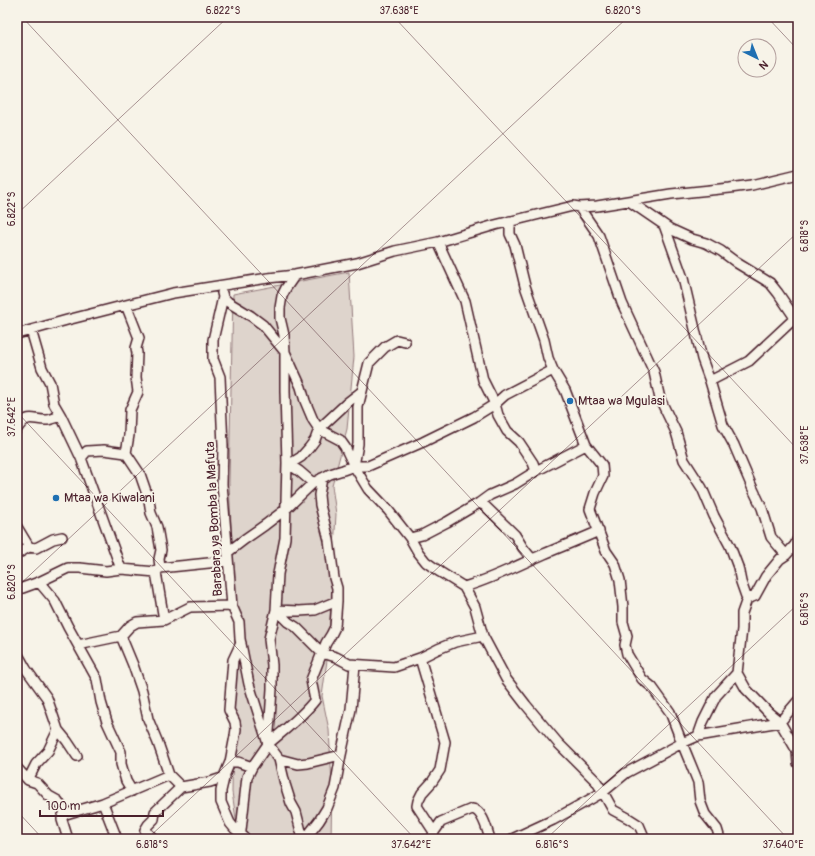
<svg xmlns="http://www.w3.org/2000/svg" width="815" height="856" font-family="Pangolin,sans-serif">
<rect width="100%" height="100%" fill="#f7f3e8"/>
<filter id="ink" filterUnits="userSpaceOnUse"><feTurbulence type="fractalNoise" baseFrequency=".025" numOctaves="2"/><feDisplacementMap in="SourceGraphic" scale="8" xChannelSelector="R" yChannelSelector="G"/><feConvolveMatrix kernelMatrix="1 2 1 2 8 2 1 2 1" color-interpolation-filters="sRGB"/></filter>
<g filter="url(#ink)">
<!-- green -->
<path fill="#ded4cc" stroke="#947a7c" d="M349 272 354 357 347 429 332 486 336 514 328 653 322 696 329 730 332 784 331 839H241L237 826 232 792 235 616 231 567V524L229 483 233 294Z"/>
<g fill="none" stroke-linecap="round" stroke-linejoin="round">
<!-- street casing -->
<g stroke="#4a1f2b" stroke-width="12">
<path id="street" d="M629 201 670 229 692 239 706 243 721 251 737 263 770 283 778 293 795 318 798 321
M579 207 599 236 622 303 654 372 660 399 676 432 684 460 702 488 714 516 730 546 738 567 741 582 747 599
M510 221V234L515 245 525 286 544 340 548 358 553 370 565 390 586 445 602 465 603 476 595 493 590 509 606 551 615 564 620 580 623 607V622L627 636 625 645 627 654 642 679 652 687 670 712 682 743 698 782 700 801 705 814 717 829 720 839
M664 225 683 278 702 359 710 381 749 361 795 318
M295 275 286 288 282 296 280 308V318L284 335 285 352 301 387 305 401 313 420 319 429 340 440 345 447 354 466 368 489 388 510 410 538 418 552 426 562 440 572 464 587 475 607 483 636 506 679 526 705 558 743 596 781 603 792 613 810 628 818 639 825 645 839
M222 293 223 297 213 340V359L220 377 223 446 222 484 232 606 239 622 240 639 249 684 268 744 252 767 247 777 240 839
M223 297 228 302 251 316 263 325 285 352V391L287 463 285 538 278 574 276 610 269 639 272 665V689L270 719 268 744 279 759 285 784 291 803 296 812 302 835 304 839
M126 305 139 338 136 348 137 353 136 377 138 392 130 410 129 435 126 453 140 474 149 500 151 513 157 527 161 550 159 559 160 568
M31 330 42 368 50 383 54 404 61 416 81 458 121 569
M17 334 67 320 173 293 268 278 295 275 357 263 395 251 438 242 495 225 573 206 579 207 597 206 671 194 730 188 752 185 798 174
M710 381 723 425 734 445 752 487 762 508 771 537 786 555
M17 429C28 412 33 421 48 420 52 419 57 417 61 416
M81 458 87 451 104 450 126 453
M287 463 293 462 301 457 309 448 315 440 319 429 348 402 361 392
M287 463 299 471 313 483
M354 466 358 444V407L369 363 385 347 397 340 405 342
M536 471 586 445
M479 503 484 505 515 535 523 548 532 559
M17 527 29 547
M410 538 422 535 447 522 479 503 490 495 515 484 536 471 533 463 519 442 507 431 498 415 495 404 483 380 465 301 438 242
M798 538 795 545 786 555 780 559 766 576 755 596 747 599 742 613V629L737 673 746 689 769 713 780 722 797 751 798 763
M228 552 245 539 265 525 286 509 313 483 330 474 343 470 354 466H368L423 442 474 417 495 404 505 395 553 370
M17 554 29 547 36 548 53 539 62 537
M156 572 164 620
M39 582 55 601 68 627 97 679 101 702 107 722 121 752V764L126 781 132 791
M464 587C492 579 518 565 544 554 563 546 581 539 599 531
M17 590 39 582 68 568H80L106 571 121 569 156 572 160 568 228 561
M276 610 288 622 296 627 322 653 336 657 349 664 394 667 420 658 438 649 455 642 483 636
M276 610 299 611 315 610 337 601
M121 636 133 665 142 691 148 719 158 743 169 775
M241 643 233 660 229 710 235 722 236 729 235 736 230 762 225 774 221 791V802L230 823 235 829 244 837
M78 645 121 636 130 626 137 622 164 620 190 607 232 606
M17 653 26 669 47 698 58 730 48 751 36 764 28 780
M420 658 445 742 440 770 432 782 422 793 418 801 417 806 434 832
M58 730 67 741 77 756
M698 736 703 722 716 696 737 673
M268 744C284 730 302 717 315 700L311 680 326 643 331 635 335 627 337 601V588L334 578 329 540 320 505 319 495 322 478
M279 759 298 764 308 763 341 755
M230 762H238L252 767
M17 768 28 780 37 783 49 796 58 801 66 814 103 803 169 775 181 787 210 782 225 777
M103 803 117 839
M66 814 62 817V820L68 839
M152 839 151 836 145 830 148 825 154 819 155 812 181 787
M305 839 319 821 327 808 335 788 341 755 351 709 355 665
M432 839 434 832 441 822 472 809C483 810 487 830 490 839
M512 839 553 820 589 800 603 792 626 773 682 743 698 736 780 722 798 701"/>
</g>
<!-- street -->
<use href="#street" stroke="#f7f3e8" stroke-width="9"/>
</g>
</g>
<!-- ticks -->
<path fill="none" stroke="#4a1f2b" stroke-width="1" stroke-opacity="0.45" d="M22 17 788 839M394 17 798 450M767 17 798 50M17 214 228 17M17 412 415 839M17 587 628 17M17 811 43 839M147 839 798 232M546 839 798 604"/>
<!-- markers -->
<g fill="#1f6fb2" stroke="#f7f3e8" stroke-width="1.5">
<circle cx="570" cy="401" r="4"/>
<circle cx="56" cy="498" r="4"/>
</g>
<g text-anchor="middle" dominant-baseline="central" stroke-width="4" stroke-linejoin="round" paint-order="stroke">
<!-- poi labels -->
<g font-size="13" fill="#4a1f2b" stroke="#f7f3e8" text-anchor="start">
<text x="578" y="401">Mtaa wa Mgulasi</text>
<text x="64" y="498">Mtaa wa Kiwalani</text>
</g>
<!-- street labels -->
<g font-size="13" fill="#4a1f2b" stroke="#f7f3e8">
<text transform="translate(214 519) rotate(-93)">Barabara ya Bomba la Mafuta</text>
</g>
</g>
<!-- margin -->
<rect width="815" height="856" fill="none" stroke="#f7f3e8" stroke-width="44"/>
<!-- north arrow -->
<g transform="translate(757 58) rotate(137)"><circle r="19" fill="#f7f3e8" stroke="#b29e9c"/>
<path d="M0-3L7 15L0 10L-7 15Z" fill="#1f6fb2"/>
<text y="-6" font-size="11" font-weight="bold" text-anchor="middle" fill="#4a1f2b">N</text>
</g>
<!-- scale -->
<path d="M40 810v6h123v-6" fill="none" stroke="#4a1f2b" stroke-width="2"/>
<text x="46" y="810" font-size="12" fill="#4a1f2b" stroke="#f7f3e8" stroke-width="3" paint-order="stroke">100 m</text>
<rect x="22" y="22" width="771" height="812" fill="none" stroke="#4a1f2b" stroke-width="1.5"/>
<g font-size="10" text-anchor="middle" fill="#4a1f2b">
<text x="223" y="14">6.822°S</text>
<text x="399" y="14">37.638°E</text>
<text x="623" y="14">6.820°S</text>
<text transform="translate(11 209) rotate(-90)" y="4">6.822°S</text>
<text transform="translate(804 236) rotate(-90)" y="4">6.818°S</text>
<text transform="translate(11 417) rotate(-90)" y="4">37.642°E</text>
<text transform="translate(804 445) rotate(-90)" y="4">37.638°E</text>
<text transform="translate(11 582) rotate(-90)" y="4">6.820°S</text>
<text transform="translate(804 609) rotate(-90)" y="4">6.816°S</text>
<text x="152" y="848">6.818°S</text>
<text x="411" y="848">37.642°E</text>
<text x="552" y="848">6.816°S</text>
<text x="783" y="848">37.640°E</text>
</g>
</svg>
